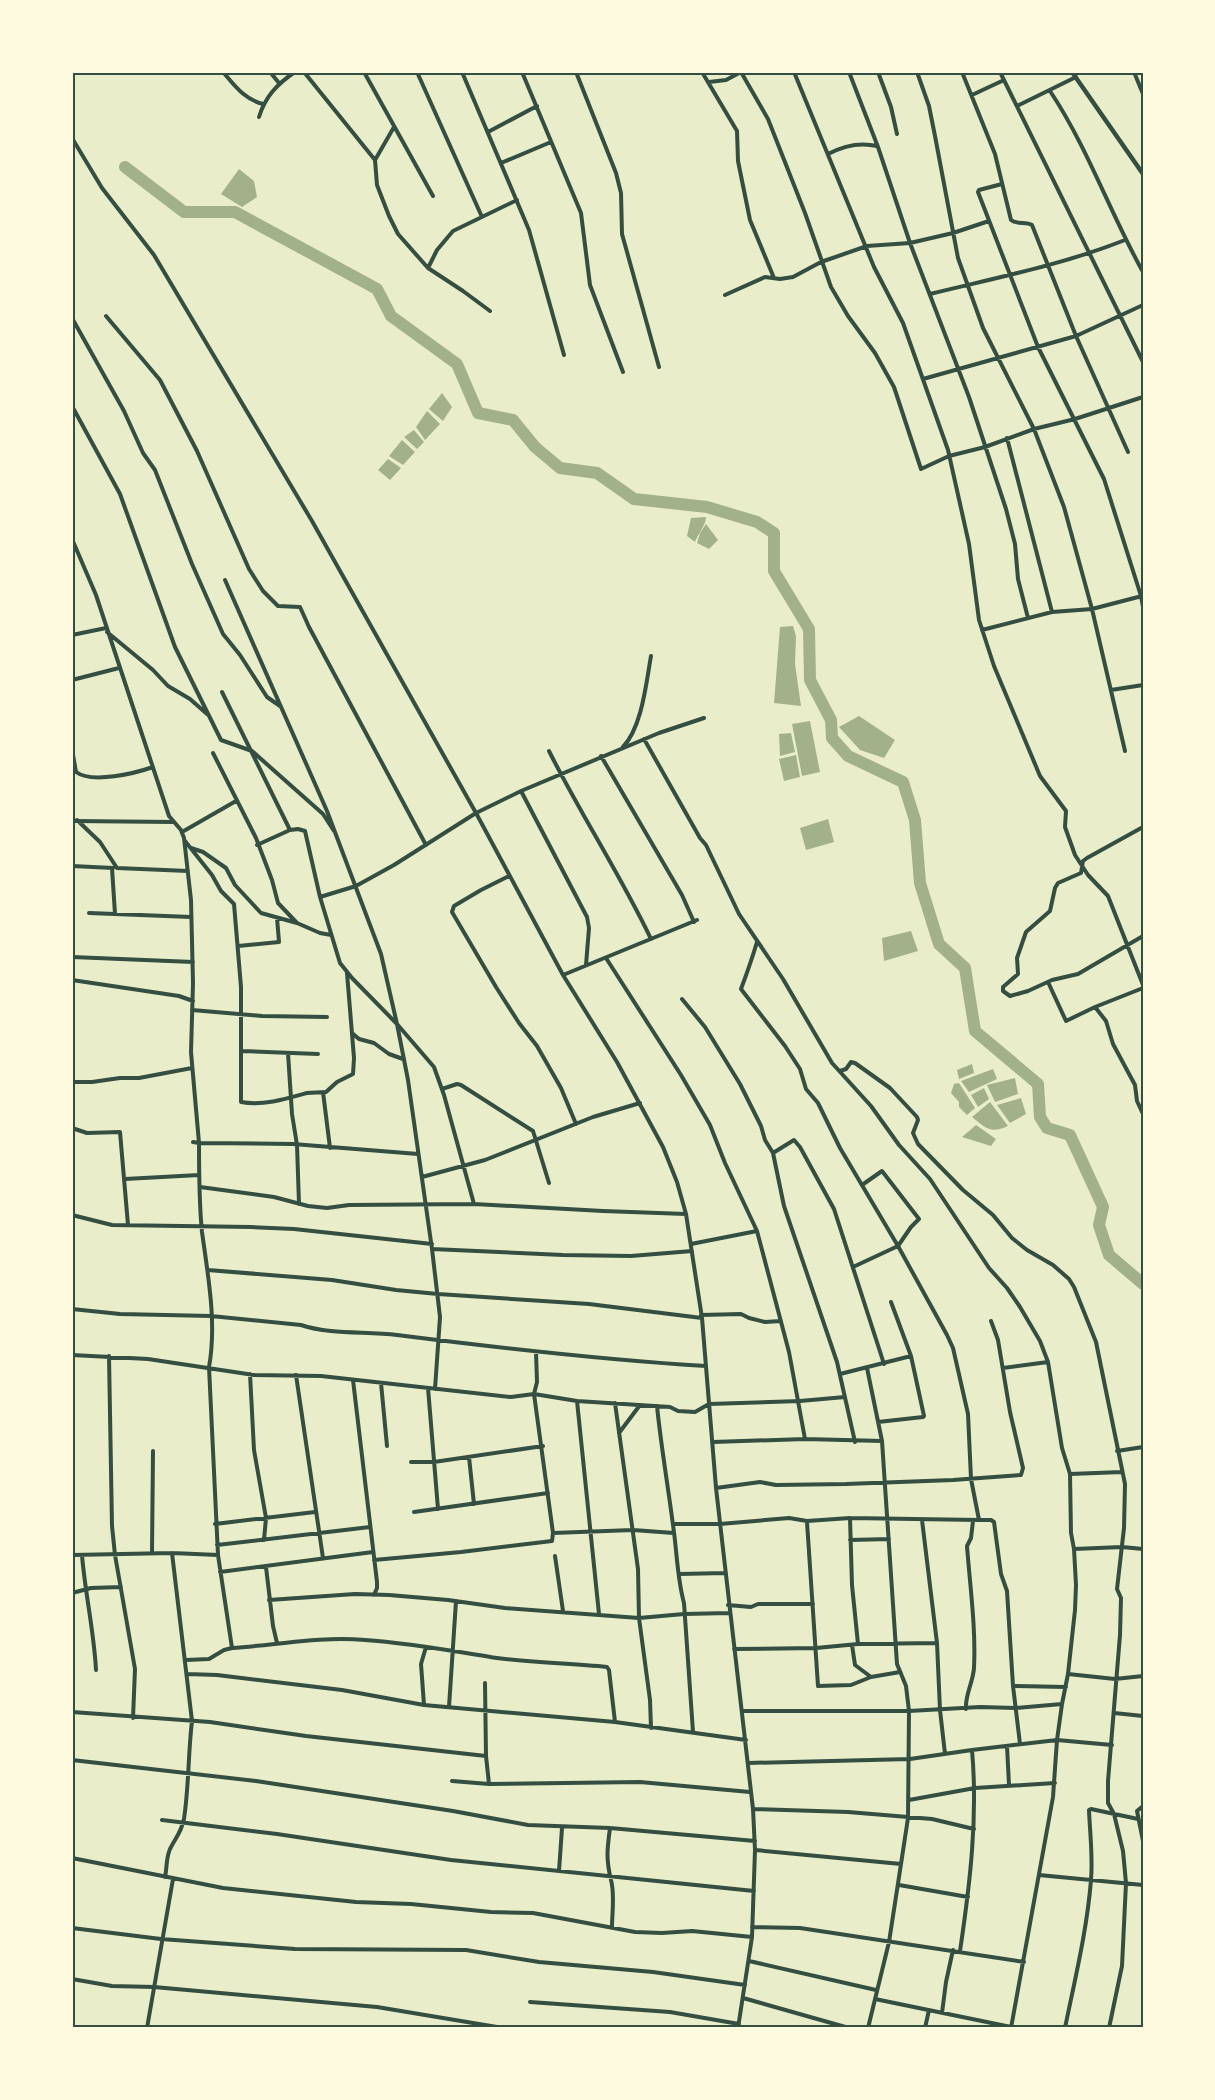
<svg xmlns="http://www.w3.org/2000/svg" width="1215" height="2100" font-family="'Alegreya Sans',sans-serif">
<rect width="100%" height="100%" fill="#e9edc9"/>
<!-- water -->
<path fill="#a3b18a" d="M239 169 254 181 257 197 242 207 221 194Z
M442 393 452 407 443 421 429 409Z
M427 411 440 424 425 440 416 427Z
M414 430 424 442 417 449 404 437Z
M402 440 415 452 403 465 389 456Z
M388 459 401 468 390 480 378 470Z
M706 517C706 525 698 534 695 542L687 536 691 518Z
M706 524 718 540 709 549 697 543 700 533Z
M793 626 796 636 795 664 801 706 774 703 780 627Z
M859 716 895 740 884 758 860 750 839 727Z
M810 721 820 772 802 776 792 724Z
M791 733 795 752 780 756 779 734Z
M796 755 800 777 784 781 779 759Z
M828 819 834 842 806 850 800 828Z
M911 931 918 951 884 961 882 938Z
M972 1064 974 1073 959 1079 957 1070Z
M993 1069 997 1079 969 1092 961 1081Z
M1015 1078 1018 1094 995 1102 987 1085Z
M959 1083 975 1108 967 1115 959 1107V1102L951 1093 954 1084Z
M984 1088 989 1099 978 1107 971 1095Z
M1021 1098 1026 1114 1010 1123 997 1105Z
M990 1102 1008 1126C990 1134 986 1128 972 1117Z
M976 1125 996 1139 991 1146 962 1137Z"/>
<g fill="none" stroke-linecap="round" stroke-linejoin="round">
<!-- river -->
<path stroke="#a3b18a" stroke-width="12" d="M125 167 184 212H235L377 289 391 316 457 364 478 413 513 420 535 447 560 468 597 473 634 499 707 507 757 522 774 533V571L809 629 810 680 831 720 832 738 848 756 903 782 915 820 920 883 939 944 965 968 975 1031 1038 1084 1040 1117 1047 1128 1070 1135 1103 1207 1099 1225 1109 1255 1143 1284"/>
<!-- minor -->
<path stroke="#344e41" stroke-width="4" d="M223 72C235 86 244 99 263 104
M270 72 279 83
M304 72 375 160 377 185 389 216 398 234 428 268 463 291 490 311
M364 72 433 196
M417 72 482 217
M462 72 529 230 564 355
M522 72 581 213 590 285 623 372
M576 72 616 173 621 193 622 234 659 367
M702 72 737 131 738 161 750 220 774 278
M741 72 768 119 805 213 831 287 848 316 875 353 894 387 921 469 949 456 985 447 1034 429 1075 419 1143 397
M794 72 874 267 903 323 948 450 969 544 979 620 994 666 1040 776 1066 811 1065 827 1075 855 1088 875 1108 896 1143 985
M849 72 878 147 910 243 969 397 1006 509 1015 544 1018 579 1028 618
M878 72 891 107 897 134
M917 72 929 106 935 136 958 258 983 328 1034 429 1064 507 1092 609 1125 751
M962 72 995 154 1011 220C1017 225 1026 221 1032 225L1076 336 1128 452
M1000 72 1143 362
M1134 72 1143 94
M709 82 726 80 741 72
M1050 91C1088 148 1110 213 1143 272
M972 95 1004 80
M1017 106 1076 77
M259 117C265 97 277 84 295 72
M488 132 537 106
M72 138 102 188 154 255 312 521 476 813 563 975 617 1062 663 1147 677 1182 686 1214 702 1318 716 1488 753 1809 755 1850 752 1937 738 2028
M828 154C843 146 860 142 877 146
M375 160 394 127
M501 163 551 142
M1002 184 979 190 978 192 1038 347 1104 479 1141 596 1143 607
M428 268 437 250 453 231 517 200
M930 294C995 278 1062 265 1125 240
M725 295 765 277 780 279 793 277 821 262 867 246 910 243 953 233 989 221
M106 316 160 380 197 451 249 569 263 591 278 606 300 607 309 627 426 845
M72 318 124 411 143 453 155 470 192 564 223 634 240 655 267 697 280 706
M923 379 1076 336 1143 305
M72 406 120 494 175 647 221 740 252 751 323 814 334 831
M1007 438 1052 612
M72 539 96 595 169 816 181 830 184 838 191 900 193 983 191 1052 199 1143 293 1144 418 1154
M225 580 327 811 381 954 397 1024 408 1080 432 1249 440 1317 435 1389
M982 630 1052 612 1092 609 1142 596
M107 632 153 670 168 686 190 699 207 714
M72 635 106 628
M72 680 119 668
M1111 690 1143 685
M222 692 290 830 298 829 305 831 320 897 340 963 352 978 397 1024 434 1067 444 1095 474 1204
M644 739 700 838 706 845 739 914 783 979 832 1063 871 1106 899 1145 930 1179 989 1268 1007 1288 1020 1307 1040 1341 1048 1362 1062 1448 1070 1474 1071 1533 1074 1549 1076 1585 1075 1610 1068 1674 1062 1704 1057 1740 1053 1797 1011 2028
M623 747C642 727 646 684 651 656
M72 749 76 772C92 784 136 773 153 767
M549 751C581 815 620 874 651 939
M213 753 256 838 272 880 278 903 297 923
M601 756 682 895 694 922
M521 791 587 917 589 928 586 965
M77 820 100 842 117 868 188 871
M72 821 174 822
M1143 827 1087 858 1083 861 1081 873 1058 883 1055 888 1050 911 1026 932 1017 958 1018 974 1003 987V991L1010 996 1028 991 1052 980 1078 974 1143 936
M182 832 236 801
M185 841 212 875 221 891 234 904 241 987V1102C263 1106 286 1099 307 1093 313 1092 319 1093 326 1092L337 1082 353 1074 354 1058 347 973
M257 845 290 830
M191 848 203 852 226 868 235 885 261 913 297 923 320 933 331 935
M72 866 113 868
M112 868 115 914
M509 876 481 890 454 906 452 912 496 987 519 1023 537 1046 561 1088 576 1124
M320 897 356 886 394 865 476 813 521 791 659 733 704 718
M89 913 191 917
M238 946 279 942 277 918
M72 957 193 962
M606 958 681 1075 710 1125 725 1163 757 1231 789 1352 805 1439
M563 975 697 920
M72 980 179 996 193 1001
M1048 982 1066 1021 1095 1007 1143 988
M682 999 705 1027 740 1084 761 1126 765 1140 773 1153
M1095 1007 1106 1021 1113 1044 1135 1085 1137 1101 1143 1114
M192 1010 262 1016 327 1017
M352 1033 359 1039 374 1043 389 1054 403 1059
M242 1051 318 1054
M288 1053 292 1114 297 1145 299 1204
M840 1071 846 1069 851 1062 855 1063 890 1088 917 1117 918 1120 913 1133 918 1144 963 1190 993 1215 1012 1238 1027 1250 1053 1265 1069 1279 1074 1287 1096 1342 1125 1484 1124 1528 1117 1589 1121 1598 1120 1635 1108 1781V1803L1114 1814 1123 1851 1126 1883 1122 1966 1109 2028
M72 1082H92L120 1078H139L192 1068
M442 1089 457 1084 461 1085 533 1131 549 1183
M323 1092 330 1148
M72 1128 87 1133 120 1132 128 1225
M193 1142 199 1143C199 1173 199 1203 202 1232 208 1276 217 1323 209 1367L218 1555 232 1648
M422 1177 485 1160 593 1117 640 1103
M125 1179 199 1175
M200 1187 274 1197 308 1206 327 1208 349 1205 474 1204 603 1211 686 1214
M72 1215 112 1225 251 1227 294 1229 432 1244
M691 1244 757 1231
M432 1249 563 1255 631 1256 692 1251
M853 1267 898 1246 911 1227 919 1219 882 1171 862 1185
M208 1270 332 1280 396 1290 438 1294 589 1304 702 1318
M891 1302 911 1356
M72 1309 120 1314 211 1316 301 1325C331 1335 366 1331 397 1335 500 1348 603 1360 706 1366
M701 1315 741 1314 749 1318 765 1322 781 1321
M72 1355 148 1359 254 1375 321 1376 511 1397 534 1394 577 1401 670 1407 678 1411 695 1412 709 1404 800 1401 845 1397
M109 1356 112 1526 115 1555 135 1669 133 1718
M867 1368 882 1441 897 1664 906 1686 909 1711 908 1818 901 1864
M1003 1368 1048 1362
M250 1374 254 1450 266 1518 264 1540
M840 1374 911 1356 924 1416 923 1417 878 1422
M296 1375 323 1558
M353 1380 377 1582V1588L374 1595
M381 1383 387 1446
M428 1388 438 1509
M577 1401 599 1614
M615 1403 638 1569 639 1618 650 1700 651 1728
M657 1406C661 1446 668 1486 673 1525 677 1551 677 1578 684 1603L693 1732
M619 1433 640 1405
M713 1442 805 1439 882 1441
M855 1442 837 1362 784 1206 773 1153 794 1140 800 1147 834 1209 884 1364
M1117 1451 1143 1447
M469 1457 474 1504
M411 1462H434L543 1446
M1070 1474 1122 1472
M716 1488 760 1482 776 1485 846 1484 953 1480 1021 1475 1023 1468 1010 1412 998 1340 991 1321
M414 1512 548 1493
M850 1518 852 1585 858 1644
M922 1520 937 1643 940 1710 945 1754
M979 1520H991L994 1522 1001 1574 1007 1591 1013 1686 1020 1744
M807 1522 818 1686 851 1685 871 1677 900 1672
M215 1524 315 1512
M673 1524H720L789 1518 807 1521 850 1518 979 1520 971 1479 968 1414 953 1348 947 1335 898 1246 840 1148 818 1103 806 1089 800 1069 785 1046 741 989C747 973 752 959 757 942
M553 1533 633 1530 674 1533
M850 1540 889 1539
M217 1545 370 1527
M1074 1549 1122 1547 1143 1549
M152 1553 153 1451
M72 1555 172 1553 218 1555
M82 1555C85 1593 94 1631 96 1670
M555 1556 563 1611
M374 1560 461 1552 552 1541 553 1533 534 1394 537 1382 536 1352
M266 1567 273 1626 277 1643
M220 1572 373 1552
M679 1574 726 1573
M72 1593 91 1588 121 1587
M269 1600 355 1594 389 1595 448 1600 505 1608 639 1618 684 1614 729 1613
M728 1605 751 1607 758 1604H813
M852 1645 855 1665 871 1677
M734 1649 816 1648 858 1644 937 1643
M186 1660 209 1659 224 1650 232 1648C277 1645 320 1636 365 1640 409 1643 453 1651 497 1658 533 1663 571 1663 607 1667L609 1670 615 1722
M187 1674 217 1675 342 1690 424 1705 615 1722 746 1740
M1068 1674 1115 1679 1143 1676
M485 1683 486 1756 489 1784
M1013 1686 1066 1687
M424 1705 421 1664 426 1647
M449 1707 456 1601
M966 1709C965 1694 973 1683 974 1668 976 1628 970 1586 967 1546L971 1538 973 1521
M743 1711H909L980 1707 1016 1708 1062 1704
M72 1712 210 1722 306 1736 486 1756
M1114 1713 1143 1716
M1007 1746 1009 1785
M72 1760 256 1781 453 1811 528 1825 610 1828 755 1841
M748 1763 910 1759 972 1750 1057 1740 1112 1745
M452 1781 489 1784 640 1782 750 1792
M909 1800 975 1788 1055 1783
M1143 1806 1137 1811 1143 1841
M753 1809 848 1812 932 1819 974 1829
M162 1820 277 1834 451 1860 754 1891
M610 1828C607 1850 606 1859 611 1880 615 1894 612 1913 612 1927
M755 1850 901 1864 889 1942 868 2028
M72 1858 223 1888 356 1902 411 1904 491 1912 533 1913 635 1932 662 1933 692 1931 752 1937
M559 1871 562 1828
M1039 1875 1143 1885
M165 1877C167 1868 166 1858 170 1849 176 1837 181 1833 184 1819 189 1786 188 1754 192 1721L172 1553
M899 1885 968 1897
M752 1927 800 1928 1024 1962
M72 1928 161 1939 295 1949 466 1950 539 1962 653 1972 745 1985
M960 1951C970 1884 978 1817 972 1750
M749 1961 876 1990
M72 1979 112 1986 154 1987 377 2007 503 2028
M743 1998 849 2028
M875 1999 1011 2027
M530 2002 670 2012 739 2024
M942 2013 946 1982 953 1950
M147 2028 173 1879
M925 2028 929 2010
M1065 2028C1075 1979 1087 1930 1091 1880 1093 1857 1090 1834 1089 1810L1091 1809 1138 1819"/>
<!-- tertiary -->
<path stroke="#344e41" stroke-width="4.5" d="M1072 72 1143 174"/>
</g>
<!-- border -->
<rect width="1215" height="2100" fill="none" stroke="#fefae0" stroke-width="147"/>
<rect x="74" y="74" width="1068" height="1952" fill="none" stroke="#344e41" stroke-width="2"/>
</svg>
